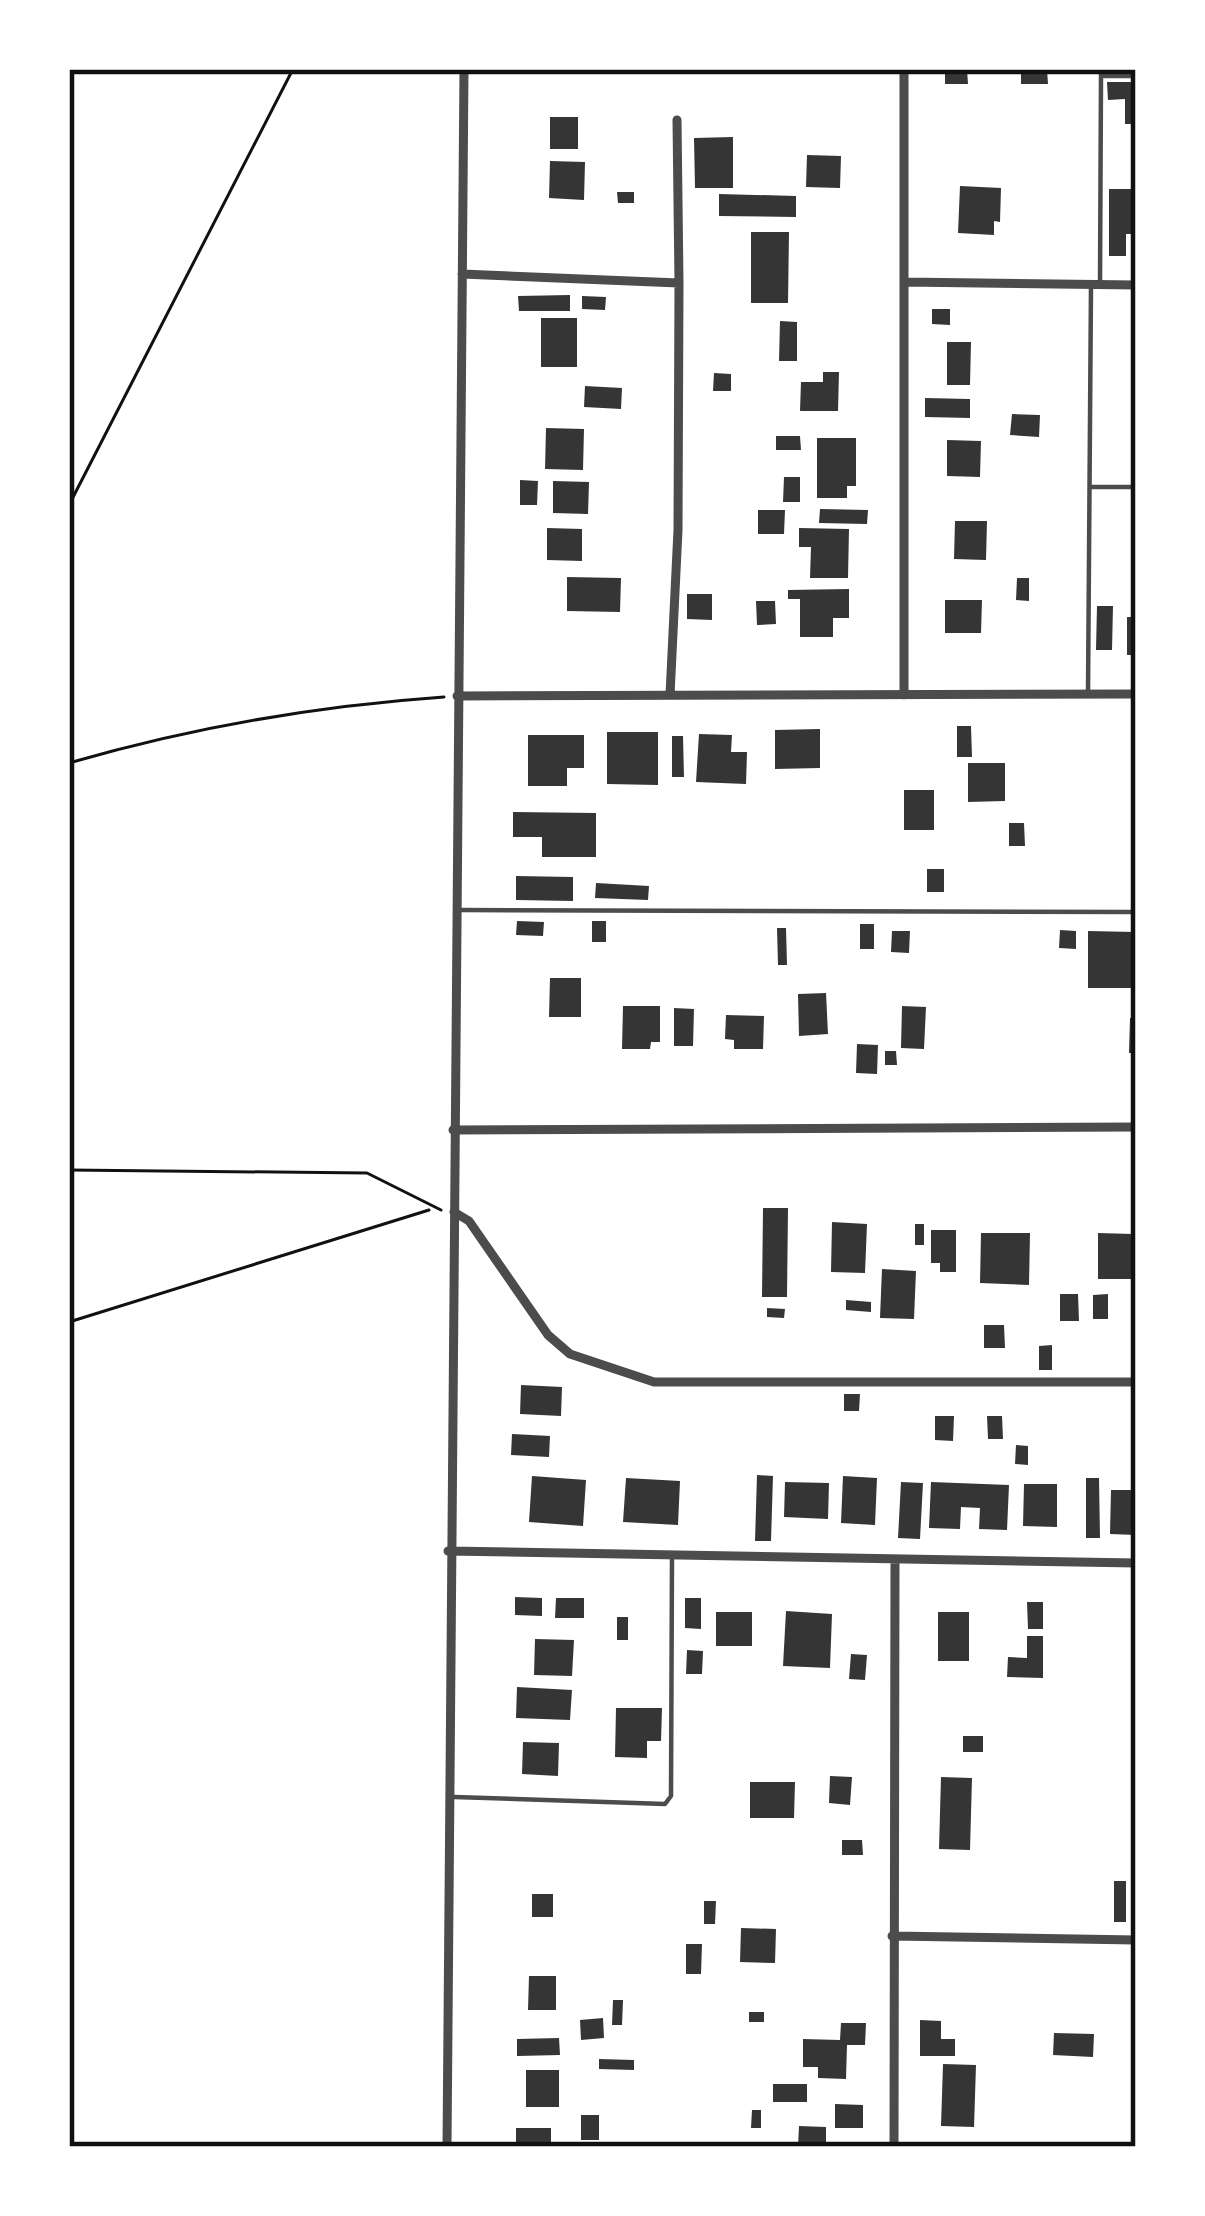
<svg xmlns="http://www.w3.org/2000/svg" width="1205" height="2216" font-family="Mulish,sans-serif">
<rect width="100%" height="100%" fill="#fff"/>
<!-- building -->
<path fill="#353535" d="M945 69H967L968 84H945Z
M1021 69H1047L1048 84H1021Z
M1107 82H1136V124H1125V99L1108 100Z
M550 117H578V149H550Z
M733 137V188H695L694 138Z
M807 155 841 156 840 188 806 187Z
M550 161 585 162 584 200 549 198Z
M960 186 1001 188 1000 222 994 221V235L958 233Z
M1109 189H1136V234H1126V256H1109Z
M617 192H634V203H618Z
M719 194 796 196V217L719 216Z
M751 232H789L788 303H751Z
M570 295V311H519L518 296Z
M582 296 606 297 605 310 582 309Z
M932 309H950V325L932 324Z
M541 318H577V367H541Z
M780 321 797 322V361H779Z
M947 342H971L970 385H947Z
M823 372H839L838 411H800L801 382H823Z
M714 373 731 374V391H713Z
M585 386 622 388 621 409 584 407Z
M925 398 970 399V418L925 417Z
M1012 414 1040 415 1039 437 1010 435Z
M546 428 584 429 583 470 545 469Z
M776 436H800L801 450H776Z
M817 438H856V486H847V498H817Z
M947 440 981 441 980 477 947 476Z
M784 477H800V502H783Z
M520 480 538 481 537 505H520Z
M553 481 589 482 588 514 553 513Z
M820 509 868 510 867 524 819 523Z
M758 510H785L784 534H758Z
M955 521H987L986 560 954 559Z
M547 528 582 529V561L547 560Z
M799 528 849 529 848 578H810L811 547H799Z
M567 577 621 578 620 612 567 611Z
M1017 578H1029V601L1016 600Z
M849 589V618H833V637H800V599H788V590Z
M687 594H712V620L687 619Z
M945 600H982L981 633H945Z
M756 601H775L776 624 757 625Z
M1097 606H1113L1112 650H1096Z
M1127 617H1136V655H1127Z
M957 726H971L972 757H957Z
M820 729V768L775 769V730Z
M607 732H658V785L607 784Z
M699 734 732 735 731 752H747L746 784 696 782Z
M528 735H584V768H567V786H528Z
M672 736H683L684 777H672Z
M968 763H1005V801L968 802Z
M904 790H934V830H904Z
M513 812 596 813V857H542V837H513Z
M1009 823H1024L1025 846H1009Z
M927 869H944V892H927Z
M516 876 573 877V901L516 900Z
M596 883 649 886 648 900 595 898Z
M517 921 544 922 543 936 516 935Z
M592 921H606V942H592Z
M860 924H874V949H860Z
M777 928H786L787 965H778Z
M1060 930 1076 931V949L1059 948Z
M892 931H910L909 953 891 952Z
M1088 931 1135 932V988H1088Z
M550 978H581V1017H549Z
M826 993 828 1034 799 1036 798 994Z
M623 1006H660V1042H651L650 1049H622Z
M902 1006 926 1007 924 1049 901 1048Z
M674 1008 694 1009 693 1046H674Z
M726 1015 764 1016 763 1049H734V1040L725 1039Z
M1130 1018H1136V1053H1129Z
M857 1044 878 1045 877 1074 856 1073Z
M885 1051H896L897 1065H885Z
M763 1208H788L787 1297H762Z
M832 1222 867 1224 865 1273 831 1272Z
M915 1224H924V1245H915Z
M931 1230H956V1272H940V1263H931Z
M981 1233H1030L1029 1285 980 1283Z
M1098 1233 1133 1234 1132 1279H1098Z
M882 1269 916 1271 914 1319 880 1318Z
M1060 1294H1078L1079 1321H1060Z
M1108 1294V1319H1093V1295Z
M846 1300 871 1302V1312L846 1310Z
M767 1308 785 1309 784 1318 767 1317Z
M984 1325H1004L1005 1348H984Z
M1052 1345V1370H1039V1346Z
M521 1385 562 1387 561 1416 520 1414Z
M844 1394H860L859 1411H844Z
M935 1416H954L953 1441 935 1440Z
M987 1416H1002L1003 1439H988Z
M512 1434 550 1436 549 1457 511 1455Z
M1016 1445 1028 1446V1465L1015 1464Z
M757 1475 773 1476 771 1541H755Z
M532 1476 586 1480 583 1526 529 1522Z
M843 1476 877 1478 875 1525 841 1523Z
M626 1478 680 1481 678 1525 623 1522Z
M1086 1478H1099L1100 1538H1086Z
M785 1482 829 1483 828 1519 784 1517Z
M901 1482 923 1483 920 1539 898 1538Z
M931 1482 1009 1485 1007 1530 979 1529 980 1508 961 1507 960 1529 929 1528Z
M1024 1484H1057V1527L1023 1526Z
M1111 1490H1136V1535L1110 1534Z
M515 1597 542 1598V1616L515 1615Z
M556 1598H584V1618H555Z
M685 1598H701V1629L685 1628Z
M1027 1602H1043V1629H1028Z
M786 1611 832 1614 830 1668 783 1666Z
M716 1612H752V1646H716Z
M938 1612H969V1661H938Z
M617 1617H628V1640H617Z
M1027 1636H1043V1678L1007 1677 1008 1657 1027 1658Z
M535 1639 574 1640 572 1676 534 1675Z
M687 1650 703 1651 702 1674H686Z
M851 1654 867 1655 865 1680 849 1679Z
M517 1687 572 1690 570 1720 516 1718Z
M616 1708H662L661 1741H647V1758L615 1757Z
M963 1736H983V1752H963Z
M523 1742 559 1743 558 1776 522 1774Z
M830 1776 852 1777 850 1805 829 1803Z
M941 1777 972 1778 970 1850 939 1849Z
M750 1782H795L794 1818H750Z
M842 1840H862L863 1855H842Z
M1114 1881H1126V1922H1114Z
M532 1894H553V1917H532Z
M704 1901H716L715 1924H704Z
M741 1928 776 1929 775 1963 740 1962Z
M686 1944H702L701 1974H686Z
M529 1976H556V2010H528Z
M613 2000H623L622 2025H612Z
M749 2012H764V2022H749Z
M603 2018 604 2038 581 2040 580 2020Z
M920 2020 941 2021V2039H955V2056H920Z
M841 2023H866L865 2045H847L846 2079 818 2078V2067H803V2039L840 2040Z
M1054 2033 1094 2034 1093 2057 1053 2055Z
M559 2038 560 2055 517 2056V2039Z
M599 2059 634 2060V2070L599 2069Z
M943 2064 976 2065 974 2127 941 2126Z
M526 2070H559V2107H526Z
M773 2084H807V2102H773Z
M835 2104 863 2105V2128H835Z
M752 2110H761V2128H751Z
M581 2115H599V2140H581Z
M799 2126 826 2127V2147H798Z
M516 2128H551V2145H516Z"/>
<g fill="none" stroke-linecap="round" stroke-linejoin="round">
<!-- path -->
<path stroke="#111" stroke-width="3" d="M69 505 293 69
M69 763C193 727 315 706 444 697
M69 1170 367 1173 441 1210
M69 1322 429 1210"/>
<!-- service -->
<path stroke="#4c4c4c" stroke-width="4.5" d="M1101 69V76H1136
M1100 285 1101 76
M1090 487H1136
M1088 693 1091 285
M461 910 1136 912
M454 1797 665 1804 671 1796 672 1555"/>
<!-- minor -->
<path stroke="#4c4c4c" stroke-width="9" d="M677 120 679 283
M462 274 679 283 678 530 670 695
M904 282 1136 285
M904 695V69
M457 696 1136 694
M453 1130 1136 1127
M454 1212 469 1221 548 1335 570 1354 654 1382H1136
M448 1551 1136 1563
M892 1936 1136 1940
M447 2147 464 69
M894 2147 895 1559"/>
</g>
<!-- border -->
<rect width="1205" height="2216" fill="none" stroke="#ffffff" stroke-width="144"/>
<rect x="72" y="72" width="1061" height="2072" fill="none" stroke="#111" stroke-width="4.5"/>
</svg>
